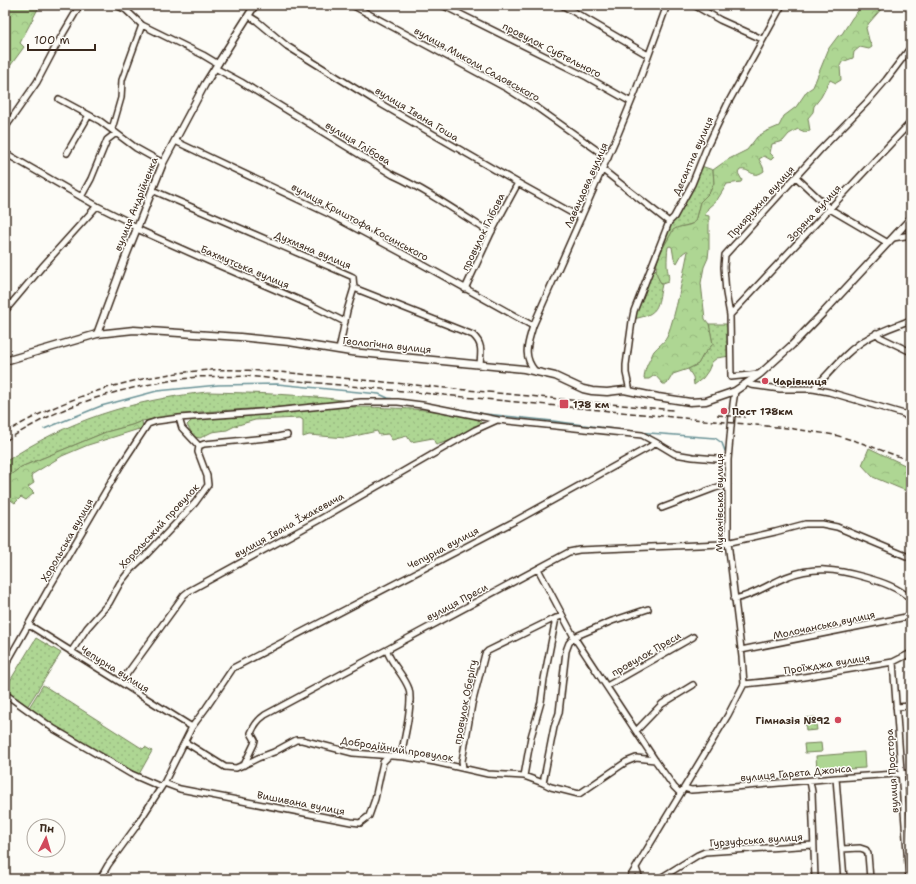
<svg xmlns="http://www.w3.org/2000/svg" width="916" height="884" font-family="'Shantell Sans',sans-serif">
<defs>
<pattern id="grass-dots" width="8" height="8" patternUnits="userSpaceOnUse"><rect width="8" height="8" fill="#aed693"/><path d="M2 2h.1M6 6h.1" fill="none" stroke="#97b87e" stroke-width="1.8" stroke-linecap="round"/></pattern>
<pattern id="forest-crowns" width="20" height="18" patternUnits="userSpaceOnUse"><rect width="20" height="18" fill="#aed693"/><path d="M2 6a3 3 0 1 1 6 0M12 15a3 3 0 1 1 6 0" fill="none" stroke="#97b87e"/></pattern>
</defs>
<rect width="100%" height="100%" fill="#fdfcf7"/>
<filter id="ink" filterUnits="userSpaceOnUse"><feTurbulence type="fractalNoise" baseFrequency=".025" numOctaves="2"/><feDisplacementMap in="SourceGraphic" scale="8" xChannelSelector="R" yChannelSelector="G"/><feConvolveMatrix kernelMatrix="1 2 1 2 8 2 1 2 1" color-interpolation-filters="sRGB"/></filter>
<g filter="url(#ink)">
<!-- grass -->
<path fill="url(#grass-dots)" stroke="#748058" d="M701 166 713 170 714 183 710 192 700 202 695 222C692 225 681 226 675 229 671 232 659 256 657 262L659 252 670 224 676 218 683 207Z
M656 269 659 280 662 284C657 307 660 314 633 319L650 275Z
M709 324H729L730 356 717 358 712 362 708 371 703 378 694 385 693 377 688 369 698 364 703 355 713 344Z
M207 392C254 393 301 394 349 401L333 404 199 412 142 421 132 425 106 432 21 467 5 479V462C67 420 133 400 207 392Z
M346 407C369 407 471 408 483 424L455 439 436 445 433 438 411 442 407 436 392 440 388 434 379 435 377 431 346 438 309 435 303 437V420L300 418 255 420 235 426 227 430 212 432 200 438 194 437 187 425 192 420 206 418 269 414 294 411Z
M36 638 61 653 27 707 5 693V689Z
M43 685 143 749 145 747 152 751 138 776 55 728 28 709Z
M815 717 817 730 806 731 805 718Z"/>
<!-- forest -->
<path fill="url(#forest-crowns)" stroke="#748058" d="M7 5H40L20 43 24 47 5 73V10Z
M863 5H891L883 7 869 23 866 28 869 40 872 47 869 49 860 47 854 52 853 58 842 62 840 66 841 80 836 83 830 80 821 97 814 106 813 112 808 118 810 131 805 132 798 129 789 134 783 141 772 144 770 153 774 157 771 160 764 156 759 159 763 167 764 171C752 180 751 168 740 170L738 173 742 180 741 182 727 184 717 200 708 208 705 215 709 216V249L708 258 704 267 701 283 705 319 709 324 713 344 703 355 698 364 688 369 673 374 667 384H663L655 375 649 379H644C645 369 646 367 650 359 652 356 652 354 654 351 658 346 664 343 667 337 677 310 682 280 688 251H686L682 254 677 263 674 259 672 247 670 246 668 247C667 253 667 259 667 265 667 271 670 276 668 282L662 284C647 266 665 247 673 230 680 225 689 227 695 222L700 202 710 192 714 183 713 170 727 160 747 150 757 137 765 132 779 126 784 116 796 107 807 91 813 87 829 48 838 36 842 34 852 18Z
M142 421 143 429 140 432 139 429 88 445 62 456 31 475 34 483 28 487 34 493 26 500 21 497 15 503 5 496V479L21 467 106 432 132 425Z
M869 448 911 468V493L873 477 862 465Z"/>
<!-- pitch -->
<path fill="#aed693" stroke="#748058" d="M821 743 822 752 805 753 804 744Z
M864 752 865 768 817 771 816 756Z"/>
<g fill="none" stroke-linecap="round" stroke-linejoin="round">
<!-- stream -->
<path stroke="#6a9397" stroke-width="1.5" d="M435 405 485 414 553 421 636 432 715 438 722 443 725 451
M44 429 101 406 157 391 218 385 277 384 379 394 388 398 401 400"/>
<!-- minor casing -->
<g stroke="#3b2a1e" stroke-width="8">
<path id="minor" d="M116 5 126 10 142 25 203 55 218 64
M352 5 506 88 539 109 608 158
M442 5 587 77 631 102
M562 5 648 55
M694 5 720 20 762 39
M249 16 257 21 287 46 374 100 518 183 581 218
M215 68 241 82 393 175C428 191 459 213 491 233
M59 99 100 121 136 148 163 163
M5 128 37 82 57 44 80 5
M112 129 121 98 122 80 142 25
M175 141 329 214 400 252 533 326
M5 153 97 206 129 222 137 229 211 262 313 306 345 322
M67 153 89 115
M603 170 669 222
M796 177 830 209 888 243
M152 190 351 276 353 277 354 288 473 335C483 344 481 352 480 364
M81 197 91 179 107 140 116 133
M908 221 909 229 911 233
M893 238 911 235
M465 289 491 233 518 183
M5 311 42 267 97 206
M730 315 911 122
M876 333 880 337 911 352
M339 350 347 311 354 288
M535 371C522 355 528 344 533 326L618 134 636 90 667 5
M759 374 731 377 730 315 726 293 724 267 725 255 820 150 867 102 886 80 911 47
M747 383 751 385 780 389H813L829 392 904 414H911
M813 389C830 373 845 352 865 340 879 331 896 326 911 320
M630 391 626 373V365L632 321 634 311 669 222 674 217 692 184 706 149 728 103 782 5
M904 414 911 420
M199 446 204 444 277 437 287 435
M662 508 715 488 728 484
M538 569 574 637 655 760 674 787 680 793
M734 599C753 596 769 584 786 577 814 566 836 569 864 577 882 582 897 587 911 599
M29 625 192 727
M741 650 911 616
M387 651C392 665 404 675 409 689 413 703 405 735 402 751L405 757
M71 652 87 628 109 603 120 583 131 569 147 554 195 503 208 485 207 476 198 452 199 446 182 428 179 418
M893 662 909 879
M5 666 49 588 121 465 148 424 157 421 179 418 274 411 361 402H398L422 405 498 420 642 435 655 442
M121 682 184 595 189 591 317 521 475 430 497 420
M744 684 792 679 893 662 911 653
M607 686 693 637
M5 696H8L54 729 131 774 161 787
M896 707 911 706
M636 731 662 704 693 685
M185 742 225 767 236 768 250 762 258 758 274 752 296 740H302L353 753 405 757 435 762 488 774 524 776 543 783 551 787 579 794 626 762 636 758 655 760
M244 765 254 744 255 740 251 733C254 725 258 720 265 715L569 552 579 550 722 544 775 532 805 524H822L837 527 911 558
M463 768 462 761 472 704 485 654 488 651 551 620 562 616
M524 776 531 737 541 702 544 679 556 618
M836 778 844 879
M810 781 812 792 815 879
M164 783 180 789 351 822 360 823 369 816 375 799 383 762 389 756
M543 783 554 727 559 713 566 651 569 643 574 637 612 621 648 609
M684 788 691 790 747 786 836 778 911 773
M842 849 860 848 866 850 868 854 870 879
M636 868 640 879
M100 879 108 865 135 828 164 783 192 727 206 708 233 668 517 520 651 446 655 442 675 454 693 457 728 460
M629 879 728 715 744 684 742 657 728 542V460L733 404 735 391
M659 879 698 855 705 852 813 845"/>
</g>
<!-- tertiary casing -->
<g stroke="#3b2a1e" stroke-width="9">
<path id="tertiary" d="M97 334 124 261 163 163 205 84 255 5
M5 361 97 334 134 330 240 337 289 342 351 352 524 369 555 376 583 389 592 391 607 392 624 390 658 397 690 402 706 401 735 391 760 374 792 345 823 313 911 218"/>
</g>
<!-- minor -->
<use href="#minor" stroke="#fdfcf7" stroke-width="5"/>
<!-- tertiary -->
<use href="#tertiary" stroke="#fdfcf7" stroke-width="6"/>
<!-- rail -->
<path stroke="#3b2a1e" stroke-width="1.5" stroke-dasharray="6 3" stroke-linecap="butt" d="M717 415 745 417
M5 433C63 398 128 377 197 371 228 368 260 371 291 373L673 410
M5 441C27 428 49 415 73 406 112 391 155 382 197 377 213 376 230 377 246 376L787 428 835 435 859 442 911 461"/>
</g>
</g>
<!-- markers -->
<g fill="#d1495b" stroke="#fdfcf7" stroke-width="1.5">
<circle cx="765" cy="381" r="4"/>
<rect x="559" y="399" width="10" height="10" rx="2"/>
<circle cx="724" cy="411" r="4"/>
<circle cx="838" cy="720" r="4"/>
</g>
<g text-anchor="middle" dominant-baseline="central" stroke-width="3" stroke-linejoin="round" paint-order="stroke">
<!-- street labels -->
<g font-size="10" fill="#3b2a1e" stroke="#fdfcf7">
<text transform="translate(552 50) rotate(27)">провулок Субтельного</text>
<text transform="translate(477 64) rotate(29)">вулиця Миколи Садовського</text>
<text transform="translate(417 114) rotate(31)">вулиця Івана Гоша</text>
<text transform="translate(358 143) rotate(31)">вулиця Глібова</text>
<text transform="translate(693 156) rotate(-66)">Десантна вулиця</text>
<text transform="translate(586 185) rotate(-66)">Лавандова вулиця</text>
<text transform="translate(761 202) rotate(-48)">Прияружна вулиця</text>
<text transform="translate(136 204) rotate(-68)">вулиця Андрійченка</text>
<text transform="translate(814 213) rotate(-47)">Зоряна вулиця</text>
<text transform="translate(360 222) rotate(28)">вулиця Криштофа Косинського</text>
<text transform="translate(483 232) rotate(-64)">провулок Глібова</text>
<text transform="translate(313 250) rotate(23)">Духмяна вулиця</text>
<text transform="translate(245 267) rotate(23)">Бахмутська вулиця</text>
<text transform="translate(387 345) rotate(6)">Геологічна вулиця</text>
<text transform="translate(719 503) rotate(-90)">Мукачівська вулиця</text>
<text transform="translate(289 525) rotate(-29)">вулиця Івана Їжакевича</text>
<text transform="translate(159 526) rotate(-47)">Хорольський провулок</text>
<text transform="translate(67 540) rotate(-60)">Хорольська вулиця</text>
<text transform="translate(443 548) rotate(-28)">Чепурна вулиця</text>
<text transform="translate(457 602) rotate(-28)">вулиця Преси</text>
<text transform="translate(824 625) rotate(-12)">Молочанська вулиця</text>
<text transform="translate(646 654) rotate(-30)">провулок Преси</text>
<text transform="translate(827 664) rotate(-9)">Проїжджа вулиця</text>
<text transform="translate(115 669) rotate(32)">Чепурна вулиця</text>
<text transform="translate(465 702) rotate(-79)">провулок Оберігу</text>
<text transform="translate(397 749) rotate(9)">Добродійний провулок</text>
<text transform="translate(892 771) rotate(-94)">вулиця Простора</text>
<text transform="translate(796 773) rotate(-5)">вулиця Гарета Джонса</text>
<text transform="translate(301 803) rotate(11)">Вишивана вулиця</text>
<text transform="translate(756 840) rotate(-4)">Гурзуфська вулиця</text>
</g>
<!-- poi labels -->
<g font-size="10" font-weight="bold" fill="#3b2a1e" stroke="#fdfcf7" text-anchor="start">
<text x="773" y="381">Чарівниця</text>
<text x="573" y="404">178 км</text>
<text x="732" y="411">Пост 178км</text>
<text x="830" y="720" text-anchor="end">Гімназія №92</text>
</g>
</g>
<!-- margin -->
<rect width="916" height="884" fill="none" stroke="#fdfcf7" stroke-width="20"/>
<rect x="10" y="10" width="896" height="864" fill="none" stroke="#3b2a1e" stroke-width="1.5" filter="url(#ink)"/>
<!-- north arrow -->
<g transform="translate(46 838) rotate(5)"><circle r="19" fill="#fdfcf7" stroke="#afa8a0"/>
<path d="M0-3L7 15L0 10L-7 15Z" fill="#d1495b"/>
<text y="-6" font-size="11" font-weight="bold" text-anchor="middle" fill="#3b2a1e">Пн</text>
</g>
<!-- scale -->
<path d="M28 44v6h67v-6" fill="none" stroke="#3b2a1e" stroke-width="2"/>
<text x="34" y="44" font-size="12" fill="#3b2a1e" stroke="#fdfcf7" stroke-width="3" paint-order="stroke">100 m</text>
</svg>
